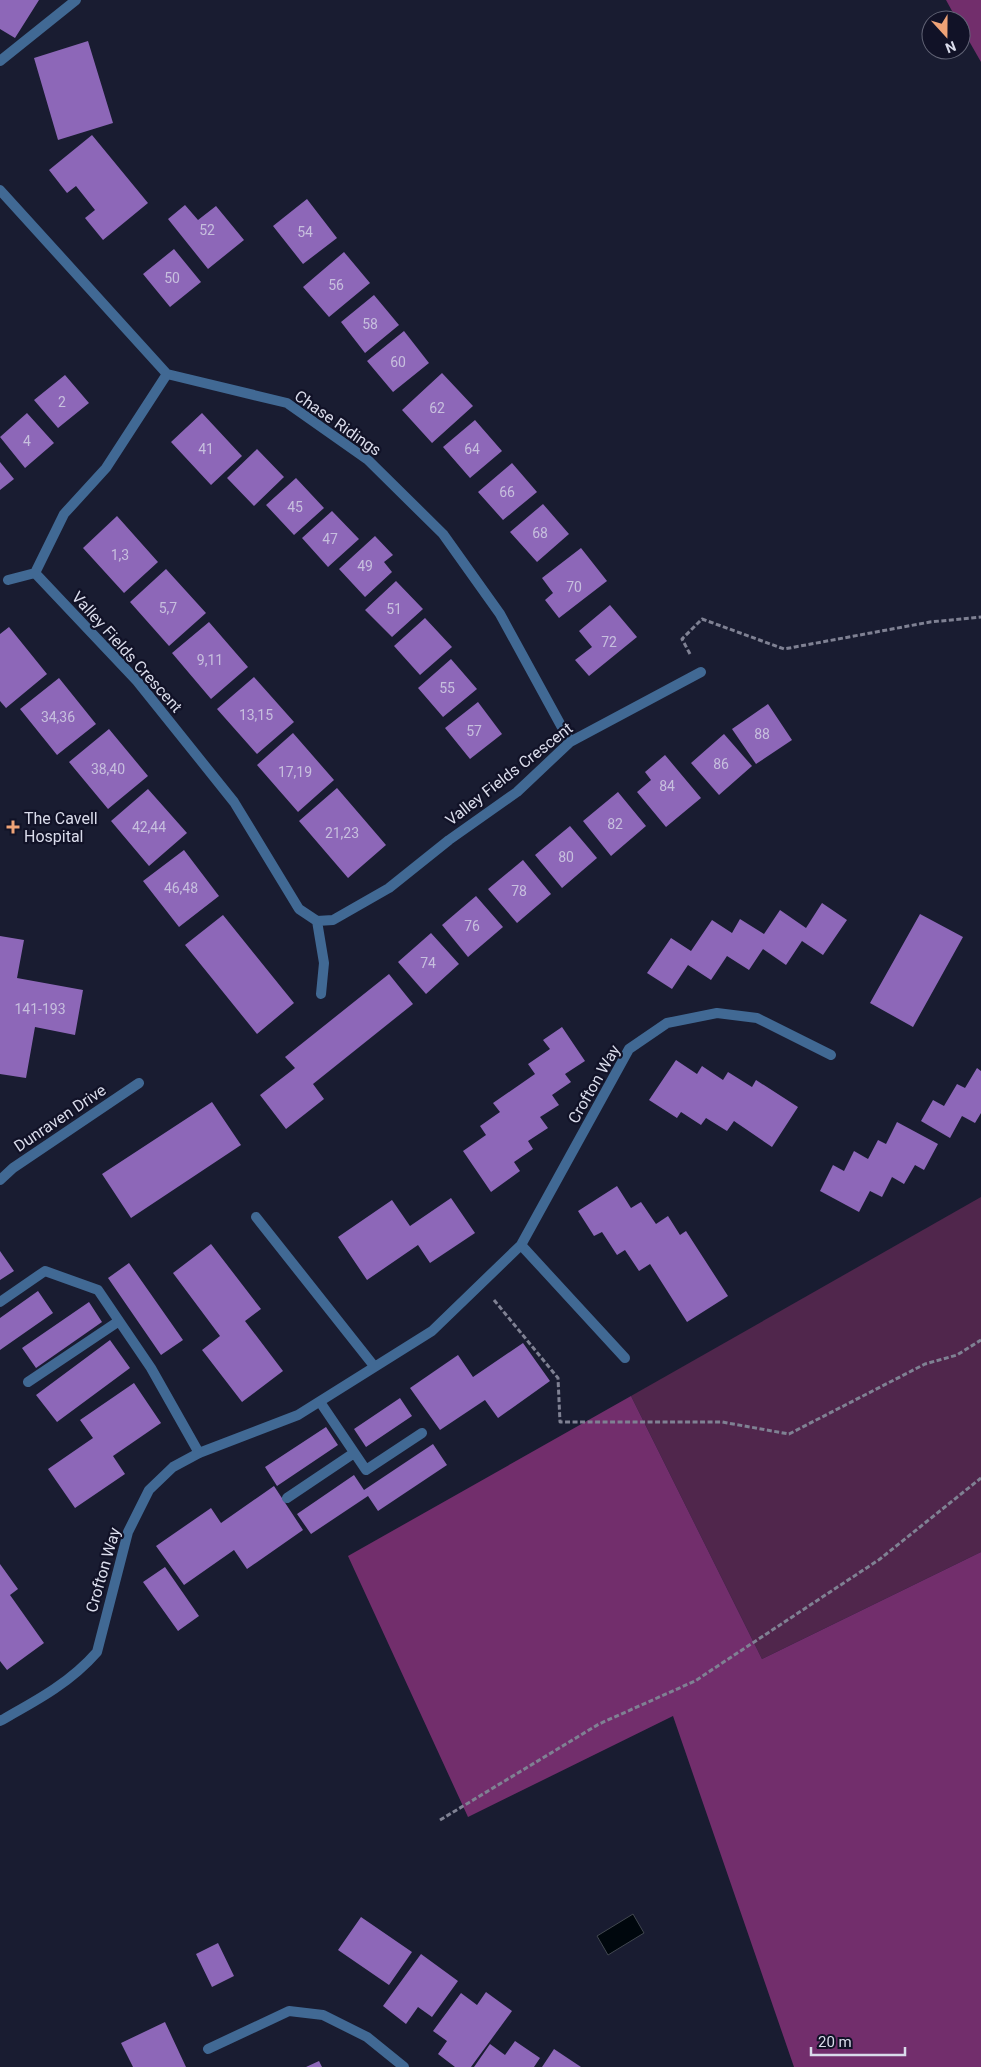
<svg xmlns="http://www.w3.org/2000/svg" width="981" height="2067" font-family="Roboto,sans-serif">
<rect width="100%" height="100%" fill="#191c31"/>
<!-- green -->
<path fill="#50264c" d="M981 1197V1552L762 1659 631 1396Z"/>
<!-- forest -->
<path fill="#722e6c" d="M946 0H981V62L961 27V20H957Z
M631 1396 762 1659 981 1552V2067H794L673 1716 468 1817 348 1556Z"/>
<!-- water -->
<path fill="#00070d" stroke="#414750" d="M633 1914 644 1933 608 1955 597 1936Z"/>
<!-- building -->
<path fill="#8d67b8" d="M0 0H39L15 38 0 29Z
M88 41 113 123 58 140 34 58Z
M92 135 148 203 103 240 85 218 95 210 76 186 67 193 49 170Z
M307 199 337 238 303 264 273 226Z
M185 205 198 220 216 206 244 240 208 269 168 219Z
M174 249 201 282 170 307 143 274Z
M344 252 370 283 329 317 303 287Z
M374 295 399 325 365 353 341 322Z
M404 331 429 363 393 392 367 361Z
M442 373 473 406 432 443 402 410Z
M65 375 89 403 58 428 34 400Z
M27 413 54 443 25 468 0 437Z
M202 413 242 456 211 485 171 442Z
M475 420 502 451 470 478 443 447Z
M257 449 284 477 254 506 227 478Z
M0 462 14 479 0 490Z
M512 463 537 492 503 520 478 492Z
M296 478 324 508 294 535 266 505Z
M543 504 569 534 537 562 510 532Z
M332 511 359 539 328 567 302 538Z
M117 516 158 562 124 593 83 548Z
M375 536 393 555 384 562 392 572 365 597 339 569Z
M581 548 607 581 559 618 545 600 553 593 542 578Z
M166 569 206 613 169 646 130 602Z
M396 581 423 609 392 637 365 610Z
M610 605 637 637 589 676 575 660 592 647 579 631Z
M425 618 452 647 420 675 394 646Z
M209 622 248 667 211 699 172 653Z
M9 627 47 674 6 708 0 701V634Z
M451 659 477 689 443 717 418 688Z
M254 677 294 722 257 754 217 709Z
M59 678 96 724 57 755 20 709Z
M478 702 502 734 470 759 445 728Z
M768 704 792 740 756 764 732 729Z
M109 729 148 776 108 809 69 762Z
M293 733 334 780 298 812 257 765Z
M724 734 752 766 719 795 691 763Z
M665 755 701 798 666 827 637 792 651 780 645 772Z
M337 788 386 845 348 878 299 821Z
M148 789 187 833 149 866 111 821Z
M618 792 646 826 611 856 583 821Z
M570 826 597 858 562 888 535 855Z
M184 850 219 896 179 927 143 881Z
M523 860 551 894 517 923 488 889Z
M476 896 503 927 468 957 442 925Z
M822 903 847 920 823 955 802 941 786 965 763 949 749 970 727 956 711 980 688 965 672 989 647 973 671 938 691 951 712 920 732 933 740 919 764 934 780 910 806 928Z
M920 914 963 937 913 1027 870 1003Z
M223 915 294 1003 257 1034 185 945Z
M431 933 459 964 426 994 398 962Z
M0 936 24 940 17 978 83 990 75 1035 35 1027 26 1078 0 1074Z
M389 974 413 1004 313 1084 324 1099 286 1129 260 1095 295 1068 285 1057Z
M562 1027 585 1061 565 1074 571 1082 552 1095 559 1105 540 1117 548 1128 528 1141 533 1149 514 1162 520 1171 491 1192 463 1151 486 1135 480 1126 500 1112 493 1103 535 1074 528 1064 550 1049 543 1040Z
M676 1060 697 1074 702 1066 723 1080 728 1072 752 1087 756 1080 798 1107 772 1147 734 1121 727 1131 706 1118 701 1125 681 1112 677 1118 649 1100Z
M977 1068 981 1071V1113L975 1123 962 1116 950 1138 921 1121 933 1100 944 1106 957 1084 965 1088Z
M212 1102 241 1145 131 1218 102 1174Z
M897 1122 938 1144 924 1170 915 1165 904 1184 892 1177 882 1197 870 1191 859 1212 820 1191 833 1165 844 1171 854 1151 868 1159 878 1140 886 1144Z
M617 1186 631 1208 641 1202 656 1224 668 1216 680 1235 686 1231 728 1296 687 1322 650 1264 639 1271 625 1250 617 1255 602 1232 594 1236 578 1211Z
M451 1198 475 1233 430 1263 418 1245 367 1280 338 1237 392 1200 410 1226Z
M211 1244 261 1309 245 1321 283 1371 242 1402 202 1350 220 1336 173 1273Z
M0 1251 14 1271 0 1280Z
M129 1263 183 1340 161 1355 108 1278Z
M38 1291 53 1313 0 1350V1318Z
M89 1302 102 1322 36 1368 22 1348Z
M110 1340 130 1368 57 1422 36 1395Z
M523 1343 550 1381 498 1418 485 1400 440 1430 410 1388 458 1355 473 1377Z
M134 1383 161 1423 113 1456 125 1474 75 1508 48 1469 93 1438 80 1420Z
M400 1398 412 1416 366 1447 354 1429Z
M326 1427 338 1445 277 1486 265 1467Z
M433 1444 447 1465 378 1511 368 1496 311 1534 297 1514 354 1475 364 1490Z
M274 1486 303 1530 247 1569 234 1550 184 1585 156 1546 211 1508 221 1523Z
M0 1564 18 1589 10 1595 44 1643 7 1670 0 1661Z
M165 1567 199 1616 178 1631 143 1582Z
M361 1917 412 1952 389 1985 338 1950Z
M218 1943 234 1976 212 1987 196 1954Z
M421 1954 458 1981 432 2017 418 2007 406 2024 383 2006Z
M486 1992 512 2011 471 2067H455L438 2054 447 2041 433 2031 461 1993 477 2005Z
M165 2022 186 2067H133L121 2043Z
M515 2041 540 2058 534 2067H474L490 2044 505 2055Z
M554 2049 581 2067H542Z
M319 2061 322 2067H306Z"/>
<g fill="none" stroke-linecap="round" stroke-linejoin="round">
<!-- path -->
<path stroke="#7f8193" stroke-width="3" stroke-dasharray="5 2.5" stroke-linecap="butt" d="M690 654 682 639 702 619 784 649 930 622 981 617
M494 1300 558 1378 560 1422H722L789 1434 925 1364 957 1355 981 1340
M440 1820 599 1724 695 1681 880 1559 981 1478"/>
<!-- lane -->
<path stroke="#416994" stroke-width="10" d="M0 61 76 0
M0 1302 45 1271 98 1290 151 1368 199 1453
M28 1382 119 1321
M320 1402 366 1470 422 1433
M287 1498 354 1453"/>
<!-- street -->
<path stroke="#416994" stroke-width="10" d="M0 190 167 374 287 403 368 460 443 534 500 614 570 742
M167 374 106 468 64 514 35 573 137 681 234 802 299 909 317 921 333 920 389 888 449 840 517 792 570 742 701 672
M8 580 35 573
M317 921 324 963 321 994
M0 1180 13 1168 139 1083
M256 1217 374 1366
M521 1245 625 1358
M0 1721C36 1701 70 1683 97 1652L128 1532 149 1490 173 1467 199 1453 298 1415 432 1331 521 1245 629 1049 667 1023 717 1013 757 1018 831 1055
M208 2049 289 2011 323 2015 367 2037 404 2067"/>
</g>
<!-- markers -->
<path fill="#efa377" stroke="#111227" stroke-width="2" d="M10.5 819.5h5v5h5v5h-5v5h-5v-5h-5v-5h5z"/>
<g text-anchor="middle" dominant-baseline="central" stroke-width="4.5" stroke-linejoin="round" paint-order="stroke">
<!-- number labels -->
<g font-size="14" fill="#c7bfde">
<text x="207" y="230">52</text>
<text x="305" y="232">54</text>
<text x="172" y="278">50</text>
<text x="336" y="285">56</text>
<text x="370" y="324">58</text>
<text x="398" y="362">60</text>
<text x="62" y="402">2</text>
<text x="437" y="408">62</text>
<text x="27" y="441">4</text>
<text x="206" y="449">41</text>
<text x="472" y="449">64</text>
<text x="507" y="492">66</text>
<text x="295" y="507">45</text>
<text x="540" y="533">68</text>
<text x="330" y="539">47</text>
<text x="120" y="555">1,3</text>
<text x="365" y="566">49</text>
<text x="574" y="587">70</text>
<text x="168" y="608">5,7</text>
<text x="394" y="609">51</text>
<text x="609" y="642">72</text>
<text x="210" y="660">9,11</text>
<text x="447" y="688">55</text>
<text x="256" y="715">13,15</text>
<text x="58" y="717">34,36</text>
<text x="474" y="731">57</text>
<text x="762" y="734">88</text>
<text x="721" y="764">86</text>
<text x="108" y="769">38,40</text>
<text x="295" y="772">17,19</text>
<text x="667" y="786">84</text>
<text x="615" y="824">82</text>
<text x="149" y="827">42,44</text>
<text x="342" y="833">21,23</text>
<text x="566" y="857">80</text>
<text x="181" y="888">46,48</text>
<text x="519" y="891">78</text>
<text x="472" y="926">76</text>
<text x="428" y="963">74</text>
<text x="40" y="1009">141-193</text>
</g>
<!-- street labels -->
<g font-size="16" fill="#dadceb" stroke="#111227">
<text transform="translate(338 423) rotate(35)">Chase Ridings</text>
<text transform="translate(127 652) rotate(48)">Valley Fields Crescent</text>
<text transform="translate(509 774) rotate(-38)">Valley Fields Crescent</text>
<text transform="translate(594 1084) rotate(-60)">Crofton Way</text>
<text transform="translate(60 1118) rotate(-34)">Dunraven Drive</text>
<text transform="translate(103 1570) rotate(-74)">Crofton Way</text>
</g>
<!-- poi labels -->
<g font-size="16" fill="#dadceb" stroke="#111227" text-anchor="start">
<text x="24" y="818">The Cavell<tspan x="24" dy="18">Hospital</tspan></text>
</g>
</g>
<!-- north arrow -->
<g transform="translate(946 35) rotate(159)"><circle r="24" fill="#111227" stroke="#616375"/>
<path d="M0-4L9 19L0 12L-9 19Z" fill="#efa377"/>
<text y="-8" font-size="14" font-weight="bold" text-anchor="middle" fill="#dadceb">N</text>
</g>
<!-- scale -->
<path d="M811 2047v8h94v-8" fill="none" stroke="#dadceb" stroke-width="2.5"/>
<text x="818" y="2047" font-size="15" fill="#dadceb" stroke="#111227" stroke-width="4" paint-order="stroke">20 m</text>
</svg>
